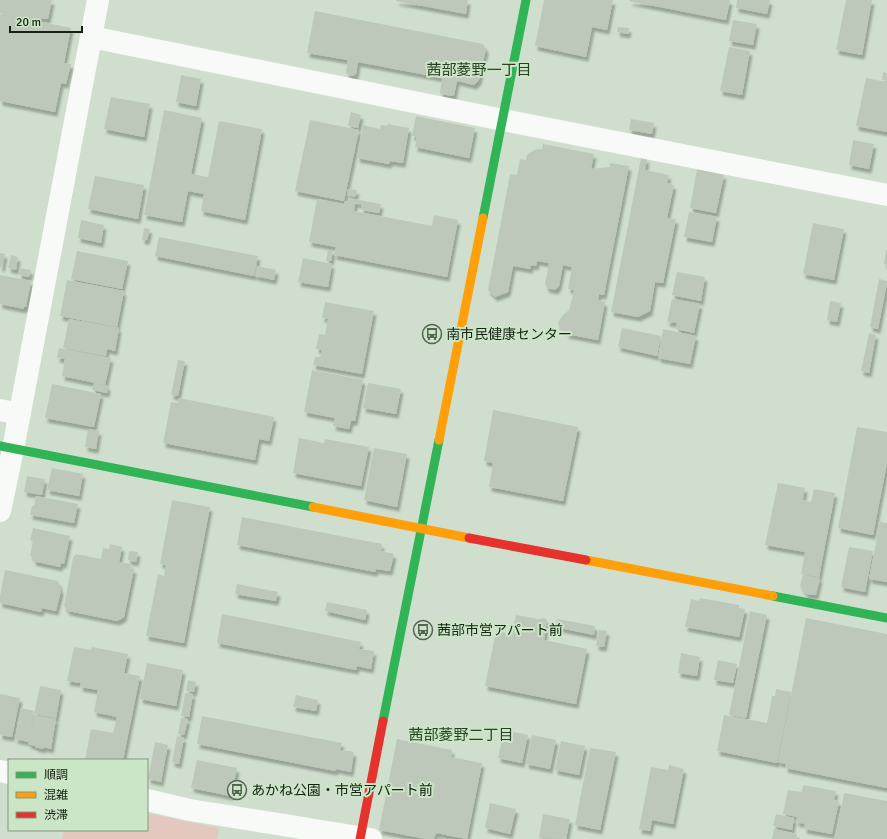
<svg xmlns="http://www.w3.org/2000/svg" width="887" height="839" font-family="Signika,'Noto Sans JP',sans-serif">
<defs>
<filter id="shadow"><feDropShadow dx="2.5" dy="4.5" stdDeviation="1" flood-color="#0004"/></filter>
</defs>
<rect width="100%" height="100%" fill="#d0dfcd"/>
<!-- green -->
<path fill="#e4c7be" d="M147 813 219 828 217 839H62L64 830H147Z"/>
<!-- building -->
<path fill="#bdc8ba" filter="url(#shadow)" d="M0 0H52L48 19H28L71 28 64 63 71 64 66 84 61 83 55 112 0 101V14L7 16 0 13Z
M396 0H468L466 14 396 1Z
M544 0H613L607 30 592 27 586 57 535 46Z
M630 0H730L726 20 629 1Z
M737 0H770L767 14 736 8Z
M846 0H872L862 55 836 50Z
M315 11 483 44 486 49 479 80 474 85 457 81 454 95 452 96 441 94 440 92 442 78 358 62 356 74 353 76H350L347 74 346 72 348 60 307 53Z
M733 20 757 24 753 45 729 41Z
M618 27 629 28 628 34 617 32Z
M729 47 750 51 742 95 720 91Z
M883 72 887 73V81L882 80Z
M181 75 201 79 196 106 176 102Z
M866 78 887 82V132L856 126Z
M111 97 150 104 144 137 104 129Z
M164 110 202 118 191 174 208 177 219 121 262 129 245 220 201 211 204 194 188 191 182 222 144 215Z
M351 112 361 115 358 128 348 126Z
M416 116 475 128 469 158 415 147 417 137 412 136Z
M631 119 654 123 652 134 629 130Z
M310 120 359 130 344 201 295 191Z
M388 124 409 128 403 163 390 161 389 164 357 158 363 125 380 129 381 125 387 126Z
M853 140 874 144 869 169 849 165Z
M543 144 594 154 591 169 610 167V163L629 166 604 295 599 294 598 300 605 302 598 340 566 334 567 331 560 330 559 326 558 323 560 319 564 314 569 310 573 295 574 290 568 289 572 267 563 265 559 286 555 290 547 288 545 284 549 263 537 261 536 266 531 265 530 269 513 266 508 292 495 297 488 290 510 174 517 175 520 159 526 160 527 155 534 150 542 149Z
M641 158 647 159 645 170 669 175 667 183 674 185 667 218 676 219 663 283 655 282 650 311 638 317 611 312Z
M697 169 724 175 716 213 690 208Z
M95 176 144 185 138 219 88 209Z
M348 189 357 190 355 197 347 195Z
M349 198 381 204 379 213 361 210 362 204 355 203 354 211 432 226 434 215 458 220 447 277 334 255 336 247 309 242 317 199 343 204 344 206 345 201 348 202Z
M689 212 717 217 712 242 684 237Z
M81 220 104 225 101 243 78 238Z
M813 223 844 229 834 280 803 274Z
M144 228 150 229 147 240H142Z
M159 237 258 256 254 276 155 256Z
M328 250H333L331 261H326Z
M886 250H887V265L884 264Z
M77 251 128 261 122 289 71 279Z
M0 253 5 254 2 268 0 267Z
M11 255 18 257 16 270 8 268Z
M303 258 332 264 328 287 298 282Z
M257 266 276 270 274 280 255 276Z
M20 268 31 270 29 277 19 275Z
M677 272 705 277 701 301 672 295Z
M0 275 31 281 26 307H24V309L0 304Z
M879 279 887 281V283L878 329 870 327Z
M67 280 124 291 117 327 60 316Z
M672 299 700 304 694 333 676 329 677 323 667 322Z
M830 301 841 303 837 322 827 320Z
M325 302 374 311 362 374 313 365 315 357H320L322 350 316 349 319 334 325 335 328 319 322 318Z
M69 319 119 328 115 351 107 349 106 356 63 348Z
M622 328 661 336 657 356 618 347Z
M663 329 696 336 690 364 658 358Z
M869 333 876 335 869 373 861 371Z
M59 348 111 358 105 385 62 376 65 359 57 358Z
M178 360 185 361 178 396 171 395Z
M312 370 363 380 355 421H351L349 429 333 426 335 418 304 412Z
M94 383 108 386 107 393 92 390Z
M368 383 401 389 396 414 363 408Z
M52 384 101 394 94 427 45 418Z
M179 398 274 417 269 441 259 439 255 460 163 443 171 402 178 403Z
M493 410 578 427 563 501 489 487 493 463 484 461Z
M857 427 887 432V463L873 535 838 528Z
M88 429 99 431 96 449 85 447Z
M299 438 324 443 325 439 369 447 361 486 293 473Z
M374 448 407 454 397 507 364 500Z
M52 468 83 474 79 496 47 490Z
M27 476 45 479 42 495 24 492Z
M778 483 805 488 803 500 811 502 814 489 835 493 819 577 801 574 805 552 765 545Z
M36 496 78 504 74 523 30 515 32 506H34Z
M172 500 210 507 184 643 146 636 158 574 164 576 166 565 160 564Z
M242 517 382 544 381 551 394 554 390 571 376 569 375 572 237 545Z
M880 522 887 523V582L869 579Z
M33 528 70 536 64 564 61 563 60 567 33 561 34 557 30 556 33 541 30 540Z
M110 544 122 547 119 562 131 564 130 568 134 569 124 617 117 621 68 611 64 606 73 558 76 554 101 559 103 548 109 549Z
M849 547 873 551 865 592 841 587Z
M129 551 138 552 136 562 128 560Z
M5 570 58 581 61 591 56 611 42 608 41 612 0 603V596Z
M803 575 820 578 816 595 806 594 800 586Z
M237 584 278 592 276 601 235 594Z
M700 598 739 605V608L745 609 739 637 685 627 691 599 699 601Z
M327 602 367 610 365 620 325 611Z
M750 611 767 615 746 718 729 715Z
M222 614 361 642 359 649 374 651 371 669 357 666 356 670 217 643Z
M516 615 539 619 543 618 546 619 547 621 544 640 587 649 576 704 485 686 496 631 512 634Z
M806 618 887 634V788L785 768 786 764 778 762Z
M557 619 595 626 594 635 555 627Z
M599 630 607 631 604 647 596 646Z
M74 647 91 650 92 647 128 654 124 673 140 676 123 760H85L91 729 113 733 117 717 94 712 98 690 80 687 81 683 67 681Z
M681 653 700 657 697 676 678 673Z
M718 660 737 664 733 683 714 680Z
M147 663 183 670 176 706 140 699Z
M188 680 196 682 194 692 186 691Z
M40 686 61 690 56 718 34 714Z
M776 689 791 692 777 763 717 751 724 715 767 723 772 696H775Z
M185 693 193 694 189 717 181 716Z
M0 694 20 698 12 737 0 735Z
M296 695 318 700 316 711 293 707Z
M21 708 34 711 29 739 34 715 56 719 51 749 44 747 43 749 35 747V746L28 744 29 742 15 739 18 722 29 724 18 721Z
M202 716 342 743 340 750 354 752 351 772 336 769 335 771 197 744Z
M181 718 188 719 184 735 178 734Z
M504 730 528 735 522 763 498 758Z
M532 735 556 740 550 769 526 764Z
M177 736 184 738 179 764 172 762Z
M397 739 452 750 451 757 482 763 467 839 436 833 434 839H426L379 830Z
M561 741 585 746 579 775 555 770Z
M155 742 168 745 161 782 148 779Z
M590 748 616 752 600 830 575 825Z
M197 760 237 768 231 796 191 788Z
M669 765 684 769 673 824 652 820 650 831 639 829 651 767 668 770Z
M803 785 836 791 834 800 839 801 832 834 804 829 805 824 796 822 797 817 783 814 788 790 802 792Z
M844 793 887 801V839H835Z
M490 803 516 809 510 834 485 828Z
M543 814 570 819 566 839 539 838Z
M776 814 794 818 792 830 773 826Z
M774 829 797 834 796 839H772Z"/>
<g fill="none" stroke-linecap="round" stroke-linejoin="round">
<!-- street -->
<path stroke="#f8faf8" stroke-width="22" d="M91 37 503 120 887 195
M0 410 20 414
M0 511 13 449 98 0
M0 771 9 773
M147 800 190 810 371 839"/>
<!-- fast -->
<path stroke="#30b455" stroke-width="9" d="M483 218 526 0
M0 446 313 507
M773 596 887 618
M383 721 439 440"/>
<!-- slow -->
<path stroke="#ff9f0a" stroke-width="9" d="M439 440 483 218
M313 507 469 538
M586 560 773 596"/>
<!-- jam -->
<path stroke="#e5322d" stroke-width="9" d="M469 538 586 560
M360 839 383 721"/>
</g>
<!-- icons -->
<defs>
<g id="bus-ring" transform="scale(1)"><circle r="9.5" fill="#cbe6c6" stroke="#576355" stroke-width="1.5"/><path d="M-5-6H5V4H4V6H2V4H-2V6H-4V4H-5ZM-3.5-4V0h7V-4ZM-3.5 1.2v1.5H-2V1.2ZM2 1.2v1.5H3.5V1.2Z" fill="#576355"/></g>
</defs>
<g fill-rule="evenodd">
<use href="#bus-ring" x="432" y="334"/>
<use href="#bus-ring" x="423" y="630"/>
<use href="#bus-ring" x="237" y="790"/>
</g>
<g text-anchor="middle" dominant-baseline="central" stroke-width="4" stroke-linejoin="round" paint-order="stroke">
<!-- poi labels -->
<g font-size="14" fill="#162014" stroke="#cbe6c6" text-anchor="start">
<text x="446" y="334">南市民健康センター</text>
<text x="437" y="630">茜部市営アパート前</text>
<text x="251" y="790">あかね公園・市営アパート前</text>
</g>
<!-- neighbourhood labels -->
<g font-size="15" fill="#293f25" stroke="#cbe6c6">
<text x="479" y="70">茜部菱野一丁目</text>
<text x="461" y="735">茜部菱野二丁目</text>
</g>
</g>
<!-- legend -->
<rect x="8" y="759" width="140" height="72" fill="#cbe6c6" stroke="#83977f"/>
<rect x="16" y="772" width="20" height="6" fill="#30b455" stroke="#83977f"/>
<text x="44" y="779" font-size="12" fill="#162014">順調</text>
<rect x="16" y="792" width="20" height="6" fill="#ff9f0a" stroke="#83977f"/>
<text x="44" y="799" font-size="12" fill="#162014">混雑</text>
<rect x="16" y="812" width="20" height="6" fill="#e5322d" stroke="#83977f"/>
<text x="44" y="819" font-size="12" fill="#162014">渋滞</text>
<!-- scale -->
<path d="M10 26v6h72v-6" fill="none" stroke="#162014" stroke-width="2"/>
<text x="16" y="26" font-size="12" fill="#162014" stroke="#cbe6c6" stroke-width="3" paint-order="stroke">20 m</text>
</svg>
